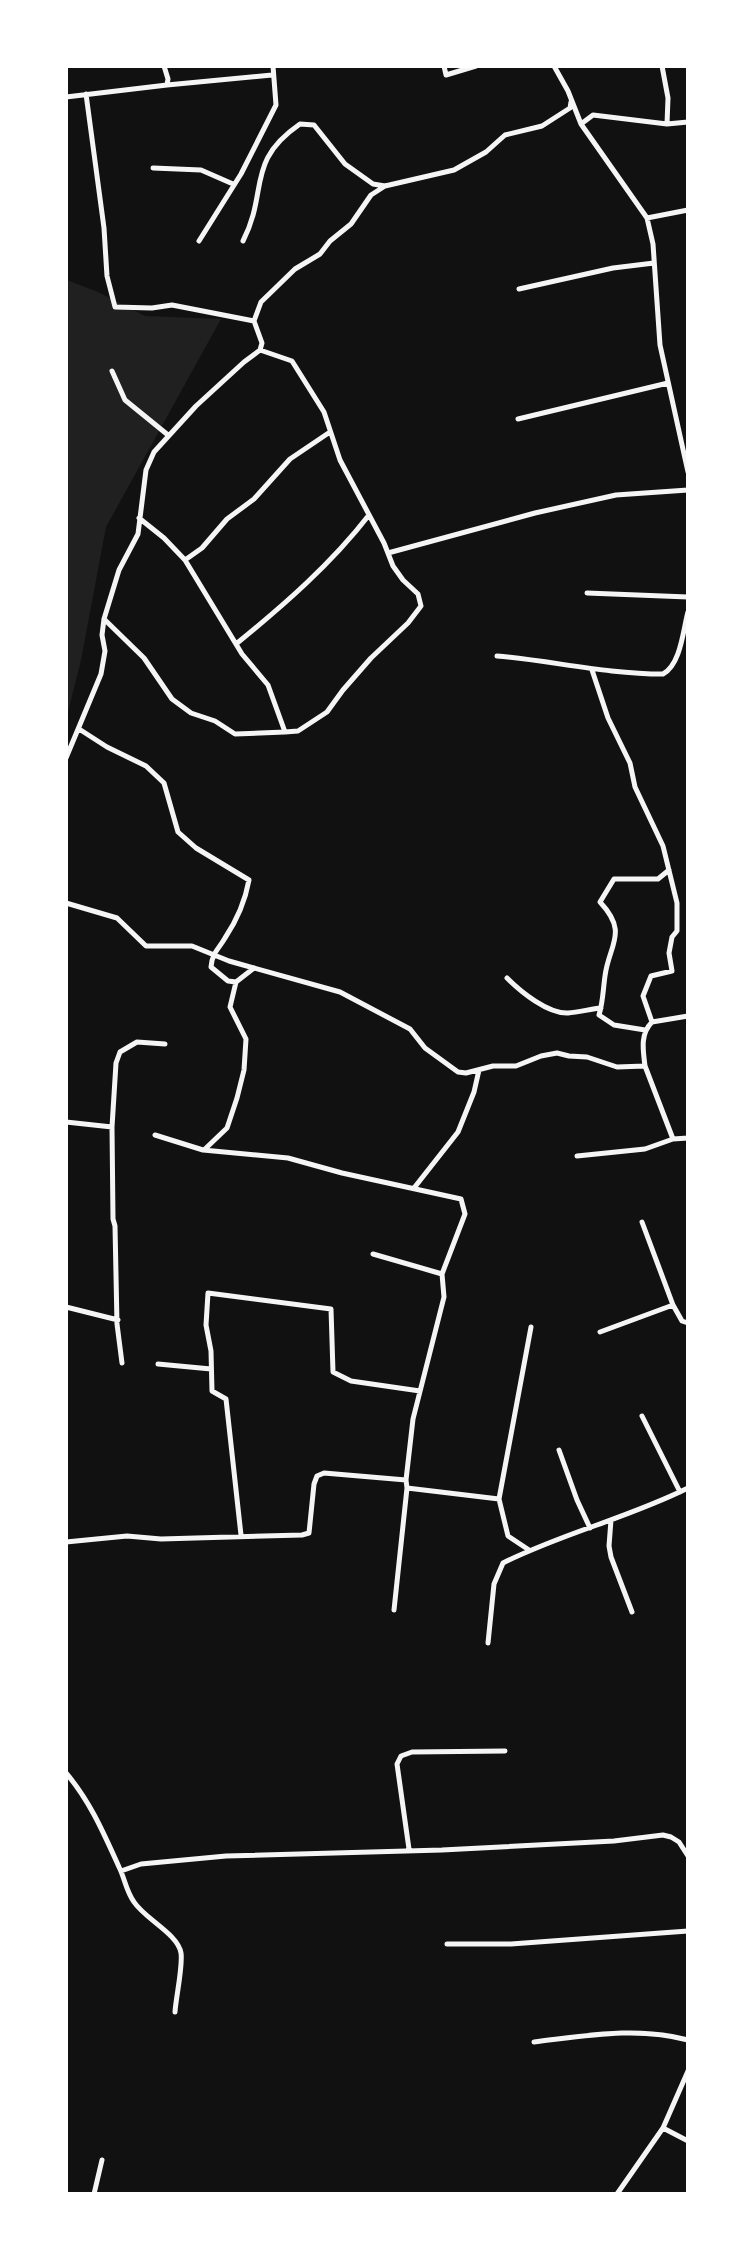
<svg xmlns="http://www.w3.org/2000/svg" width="754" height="2260" font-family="Cabin,sans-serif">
<rect width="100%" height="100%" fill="#111"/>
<!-- green -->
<path fill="#202020" d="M67 280 98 292 145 316 221 319 106 527 81 660 67 716Z"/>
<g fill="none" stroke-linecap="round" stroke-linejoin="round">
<!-- minor -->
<path stroke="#f5f5f5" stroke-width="5" d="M444 66 446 75 476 66
M554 66 568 91 581 124 647 218 653 244 660 345 688 472
M662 66 668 98 667 124
M167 85 272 75
M86 94 104 228 107 276 115 307 152 308 172 305 254 321
M66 97 167 85 168 79 164 66
M581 124 593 115 667 124 688 122
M153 168 201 170 233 184
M647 218 688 210
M199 241 241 174 276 105 273 66
M243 241C269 190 245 162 300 124L314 125 345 164 373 184 385 186 454 170 486 152 505 135 542 126 570 108 571 102
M519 289 613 268 654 263
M112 371 125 400 168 435
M518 419 668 383
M139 518 164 538 185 560 242 654 268 685 285 732 298 731 327 712 343 690 371 658 408 623 421 606 418 594 403 580 393 566 384 543 340 460 324 412 292 361 260 350
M388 553 535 513 616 495 688 490
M185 560 202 548 227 519 254 499 290 459 330 432
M587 593 688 597
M104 619 144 658 172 699 191 713 215 721 235 734 285 732
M236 644C284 605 331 564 369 515
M497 656C553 661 607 674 663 674 681 664 683 630 688 612
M79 729 107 747 146 766 164 783 178 832 196 848 249 880C245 902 237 920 225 938 218 950 212 953 211 967L228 981 236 982
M66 758 101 674 105 651 102 635 104 619 119 570 138 534 146 470 154 452 196 406 244 362 260 350 262 343 254 321 261 302 295 269 320 254 330 241 351 224 371 195 385 186
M66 903 117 918 146 946H192L229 961 340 992 410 1029 425 1048 458 1072 466 1073 493 1066H516L541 1056 557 1053 569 1056 587 1057 617 1067 645 1066C643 1050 640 1034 652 1022L643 996 651 976 672 971 669 953 672 937 677 931V903L663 846 635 787 630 763 608 718 592 670
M507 978C521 992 548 1014 568 1013 579 1012 591 1009 601 1008
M652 1022 688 1016
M645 1030 614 1025 599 1015C603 1002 603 990 605 976 609 944 629 933 600 902L614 879H658L669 870
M645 1066 673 1139
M66 1122 112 1127
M155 1135 203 1150 288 1158 342 1173 461 1199 465 1214 442 1274
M204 1150 227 1128 237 1098 244 1070 246 1039 230 1007 236 982 254 968
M577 1156 645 1149 673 1139 688 1138
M414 1188 458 1132 474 1092 479 1070
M642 1222 673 1305
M373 1254 442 1274 444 1297 413 1419 406 1480
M66 1307 118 1320
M600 1332 673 1305 682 1321 688 1323
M122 1363 117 1324 115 1226 113 1219 112 1127 116 1063 120 1052 137 1042 165 1044
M158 1364 211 1369
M642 1416 680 1492
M559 1450 577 1500 590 1528
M611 1520 609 1546 611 1557 632 1612
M241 1535 226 1399 212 1391 211 1351 206 1325 208 1293 331 1309 333 1372 351 1381 420 1391
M66 1542 127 1536 161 1539 302 1535 309 1533 314 1484 317 1476 324 1473 406 1480 407 1488 499 1499
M529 1550 508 1536 499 1499 531 1327
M394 1610 407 1488
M488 1643 494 1584 503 1563C563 1533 628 1518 688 1488
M66 1773C90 1801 104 1834 119 1867 125 1879 126 1891 134 1902 145 1919 178 1934 181 1953 183 1966 176 1997 175 2012
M409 1849 397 1764 401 1756 412 1752 505 1751
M121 1871 141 1864 226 1856 442 1850 614 1841 663 1835 671 1837 679 1842 688 1856
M447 1944H511L688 1931
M534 2042C585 2036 637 2026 688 2040
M663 2128 688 2141
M94 2194 102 2160
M617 2194 663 2128 688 2071"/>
</g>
<!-- border -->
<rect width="754" height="2260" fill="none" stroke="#ffffff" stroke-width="136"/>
</svg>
